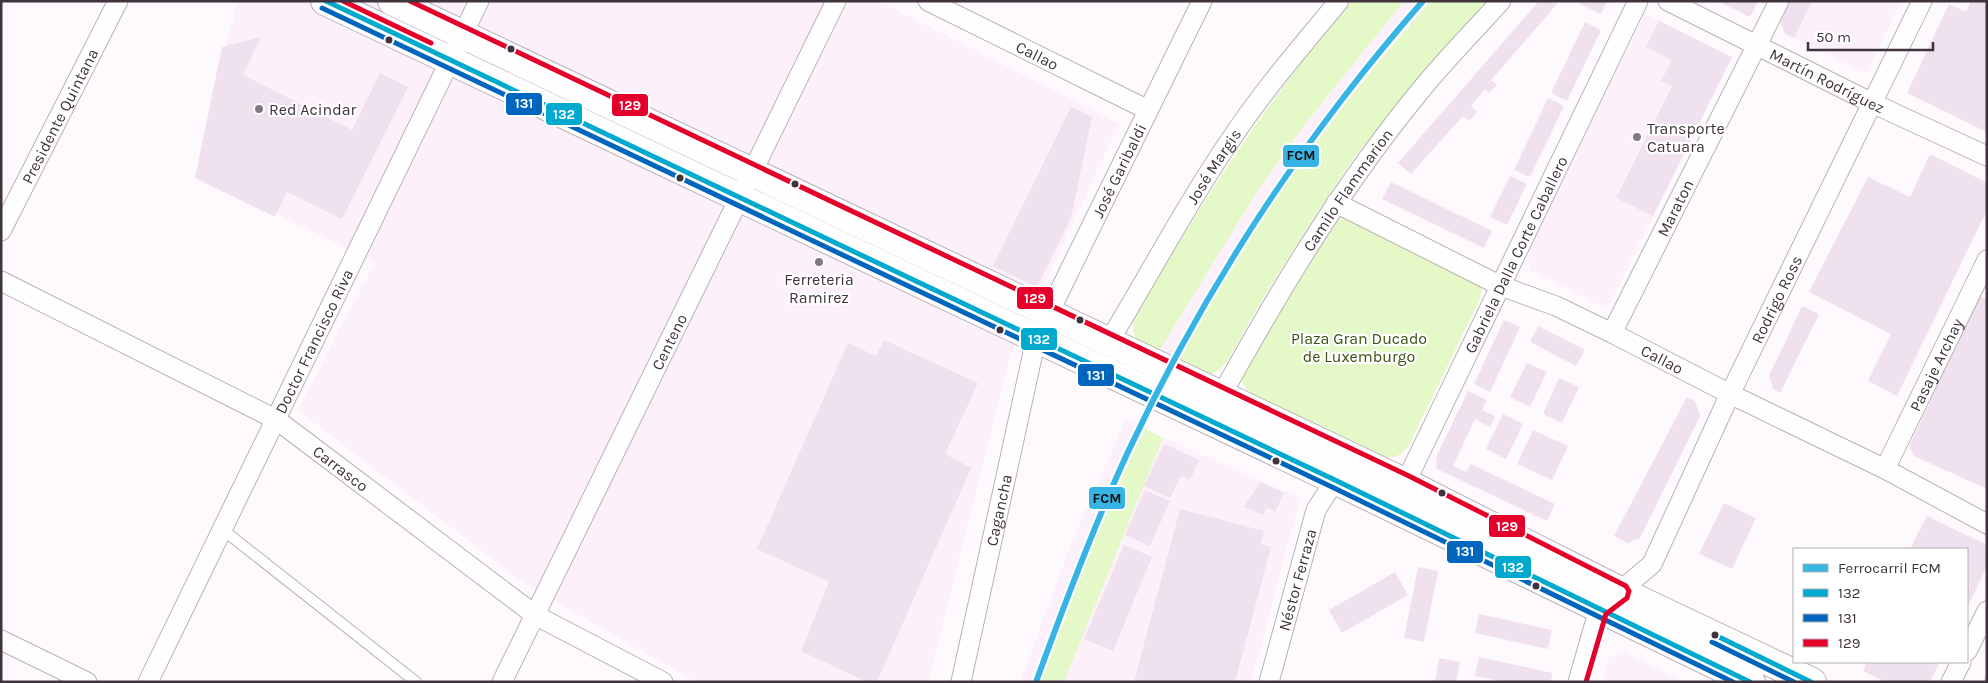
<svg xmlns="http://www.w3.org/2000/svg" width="1988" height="683" font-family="Karla,sans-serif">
<rect width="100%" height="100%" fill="#fdf9fc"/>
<!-- built -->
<path fill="#fcf0fa" d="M238 1H879L1119 124 1009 359 928 682H696L525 584 298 410 375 262 203 178 222 61Z
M1404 1H1431L1376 63 1293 175 1241 253 1178 361 1159 351 1255 195 1305 124Z
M1788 1H1901L1866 74 1785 34Z
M1645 14 1732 57 1607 309 1530 270 1527 247Z
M1126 420 1144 428 1076 583 1040 682H1020L1075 534Z
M1163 438 1300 498 1251 682H1064Z
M1624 652 1684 682H1603L1608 658Z"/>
<!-- green -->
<path fill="#e4f8c8" d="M1352 1H1404L1305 124 1255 195 1159 351C1140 343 1132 342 1133 320 1198 208 1267 99 1352 1Z
M1431 1H1488L1418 80 1355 156 1305 231 1253 315 1227 362 1219 370 1208 375 1178 361C1248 231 1333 111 1431 1Z
M1345 218 1354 220 1478 282 1482 290 1479 301 1409 445C1401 456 1395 458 1382 458L1250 395 1242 382V370L1329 227 1336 220Z
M1144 428 1163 438 1064 682H1040L1076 583Z"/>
<!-- building -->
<path fill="#efe1ed" d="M1539 1H1554L1557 4 1491 80 1497 85 1489 93 1485 89 1471 106 1477 112 1469 121 1463 116 1411 174 1398 163Z
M1574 1H1607L1601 14Z
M1718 1H1758L1750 17Z
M1788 1H1812L1794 38 1785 34 1779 19Z
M1971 1H1987V132L1907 93 1949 4 1966 12Z
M1659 21 1732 57 1653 216 1616 198 1672 86 1661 81 1672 60 1646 47Z
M1585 22 1601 30 1567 101 1551 93Z
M261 37 243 75 352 130 380 73 408 87 342 219 287 192 275 217 195 178 222 47Z
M1548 98 1564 106 1530 177 1514 170Z
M1071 107 1092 117 1071 218 1037 287 993 266Z
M1930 154 1987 183V210L1897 396 1868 381 1891 334 1809 292 1868 177 1910 197Z
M1510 176 1527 184 1507 225 1490 217Z
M1391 182 1492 231 1484 248 1382 199Z
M1980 296 1987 299V489L1914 456 1909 446Z
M1802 306 1819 314 1780 393 1773 389 1769 376Z
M1504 320 1520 327 1490 392 1474 384Z
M1538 326 1585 350 1576 366 1530 342Z
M884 340 978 383 945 454 971 468 877 682H867L801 651 829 582 757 549 848 343 876 356Z
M1527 363 1547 372 1530 407 1510 397Z
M1559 378 1579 387 1562 423 1543 414Z
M1468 391 1487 400 1482 410 1495 416 1490 427 1475 419 1453 466 1466 472 1471 464 1555 504 1547 521 1437 469 1436 457Z
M1687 397 1695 401 1700 416 1640 538 1627 543 1614 536Z
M1503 414 1523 424 1506 459 1486 449Z
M1533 430 1568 446 1552 480 1517 464Z
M1164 444 1199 460 1190 480 1181 476 1170 498 1144 486Z
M1260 482 1284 493 1275 512 1267 507 1263 515 1244 507Z
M1145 490 1170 501 1150 546 1125 535Z
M1724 503 1756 518 1732 569 1699 554Z
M1180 509 1264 531 1261 544 1271 547 1235 682H1134Z
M1927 516 1987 545V566L1967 608V549H1910Z
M1124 545 1152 557 1113 651 1084 639Z
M1418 567 1438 571 1424 642 1404 638Z
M1395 572 1408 595 1342 633 1329 610Z
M1479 614 1552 630 1548 649 1475 633Z
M1479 657 1552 673 1551 682H1503L1475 676Z
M1439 658 1460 662 1456 682H1435Z
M1867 662H1940L1930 682H1886L1863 671Z
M1987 672V682H1982Z"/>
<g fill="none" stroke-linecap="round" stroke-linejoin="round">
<!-- lane casing -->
<g stroke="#b8b2b7" stroke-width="12">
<path id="lane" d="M222 529 416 682"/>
</g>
<!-- street casing -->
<g stroke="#b8b2b7" stroke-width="21">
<g id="street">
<path id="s1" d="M928 1 1148 110"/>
<path id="s2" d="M1668 1 1872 103 1987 156"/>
<path id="s3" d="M1336 203 1501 286 1556 306 1612 333 1730 394 1885 469 1987 524"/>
<path id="s4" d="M1 231 118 1"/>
<path id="s5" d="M1 281 277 420 535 615 663 682"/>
<path id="s6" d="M1612 333 1779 1"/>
<path id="s7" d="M1108 343C1149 276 1185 206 1229 142 1262 92 1301 47 1339 1"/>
<path id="s8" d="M1221 396C1280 289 1342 186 1420 91 1445 60 1474 31 1501 1"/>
<path id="s9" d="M1885 469 1987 260"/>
<path id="s10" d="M1400 494 1638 1"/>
<path d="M1 640 87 682"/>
<path d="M1967 651 1987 611"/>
<path id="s11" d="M148 682 479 1"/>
<path id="s12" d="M502 682 836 1"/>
<path id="s13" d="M961 682 1036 339 1202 1"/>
<path id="s14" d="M1269 682 1316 510 1335 480"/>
<path id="s15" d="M1578 682 1599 609 1652 564 1730 394 1922 1"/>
<path d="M1951 682 1961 662"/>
</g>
</g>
<!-- secondary casing -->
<g stroke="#b8b2b7" stroke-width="30">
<path id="secondary" d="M325 1 1335 480 1751 682
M392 1 1406 483 1622 592 1812 682"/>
</g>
<!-- lane -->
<use href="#lane" stroke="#fffeff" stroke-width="10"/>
<!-- street -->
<use href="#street" stroke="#fffeff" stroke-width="19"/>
<!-- secondary -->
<use href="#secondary" stroke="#fffeff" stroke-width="28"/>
<!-- bus-1 casing -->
<g stroke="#fff" stroke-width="9">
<path id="bus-1" d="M326 1 1335 480 1750 682
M1715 635 1811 682"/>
</g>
<!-- bus-2 casing -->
<g stroke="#fff" stroke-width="9">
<path id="bus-2" d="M322 8 1332 487 1733 682
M1712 642 1794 682"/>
</g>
<!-- bus-3 casing -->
<g stroke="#fff" stroke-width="9">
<path id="bus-3" d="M343 1 431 43
M410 1 1409 476 1626 586 1629 591 1627 598 1606 614 1586 682"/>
</g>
<!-- bus-1 -->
<use href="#bus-1" stroke="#00a9ce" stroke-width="5"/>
<!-- bus-2 -->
<use href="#bus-2" stroke="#0065bd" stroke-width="5"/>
<!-- bus-3 -->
<use href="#bus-3" stroke="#e4002b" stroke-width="5"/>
<!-- rail-1 casing -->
<g stroke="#fff" stroke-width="10">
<path id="rail-1" d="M1036 682C1064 605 1093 528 1127 454 1203 291 1304 136 1423 1"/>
</g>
<!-- rail-1 -->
<use href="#rail-1" stroke="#37b4e4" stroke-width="6"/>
</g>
<!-- markers -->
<g fill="#3f343d" stroke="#fff" stroke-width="2">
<circle cx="389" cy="40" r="4.5"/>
<circle cx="511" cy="49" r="4.5"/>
<circle cx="680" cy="178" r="4.5"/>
<circle cx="795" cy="184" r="4.5"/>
<circle cx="1080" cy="320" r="4.5"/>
<circle cx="1000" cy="330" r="4.5"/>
<circle cx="1276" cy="461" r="4.5"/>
<circle cx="1442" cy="493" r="4.5"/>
<circle cx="1536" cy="586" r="4.5"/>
<circle cx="1715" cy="635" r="4.5"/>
</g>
<g fill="#827980" stroke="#fff" stroke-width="2">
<circle cx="259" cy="109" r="5"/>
<circle cx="1637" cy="137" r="5"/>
<circle cx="819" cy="262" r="5"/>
</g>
<g text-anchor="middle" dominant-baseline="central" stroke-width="4.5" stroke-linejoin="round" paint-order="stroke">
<!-- street labels -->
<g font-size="16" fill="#3f343d" stroke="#fff">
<text stroke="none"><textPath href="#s1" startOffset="122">Callao</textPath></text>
<text stroke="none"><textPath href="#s2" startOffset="178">Martín Rodríguez</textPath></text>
<text stroke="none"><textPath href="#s4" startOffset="129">Presidente Quintana</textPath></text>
<text stroke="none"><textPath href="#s7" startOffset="206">José Margis</textPath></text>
<text stroke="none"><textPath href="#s13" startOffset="539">José Garibaldi</textPath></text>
<text stroke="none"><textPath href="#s8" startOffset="242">Camilo Flammarion</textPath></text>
<text stroke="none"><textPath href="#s6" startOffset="140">Maraton</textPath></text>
<text stroke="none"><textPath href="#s10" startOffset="266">Gabriela Dalla Corte Caballero</textPath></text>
<text stroke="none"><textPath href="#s15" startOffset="438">Rodrigo Ross</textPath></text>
<text stroke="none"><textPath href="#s12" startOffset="379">Centeno</textPath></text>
<text stroke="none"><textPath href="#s11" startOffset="379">Doctor Francisco Riva</textPath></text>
<text stroke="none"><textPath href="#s3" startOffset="362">Callao</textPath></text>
<text stroke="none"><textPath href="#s9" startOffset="116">Pasaje Archay</textPath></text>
<text stroke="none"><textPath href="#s5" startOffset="389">Carrasco</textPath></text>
<text stroke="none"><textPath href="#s13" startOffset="176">Cagancha</textPath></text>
<text stroke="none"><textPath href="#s14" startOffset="106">Néstor Ferraza</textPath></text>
</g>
<!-- poi labels -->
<g font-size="16" fill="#3f343d" stroke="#fff" text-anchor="start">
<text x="269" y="109">Red Acindar</text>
<text x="1647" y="128">Transporte<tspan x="1647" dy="18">Catuara</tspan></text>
<text x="819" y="279" text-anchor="middle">Ferreteria<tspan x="819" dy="18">Ramirez</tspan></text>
</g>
<!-- park labels -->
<g font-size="16" fill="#3b5211" stroke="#fff">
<text x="1359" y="338">Plaza Gran Ducado<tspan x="1359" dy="18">de Luxemburgo</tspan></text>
</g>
</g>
<g stroke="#fff" stroke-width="2">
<rect x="505" y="92" width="38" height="24" rx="5" fill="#0065bd"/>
<rect x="611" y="93" width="38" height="24" rx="5" fill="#e4002b"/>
<rect x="545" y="102" width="38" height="24" rx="5" fill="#00a9ce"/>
<rect x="1282" y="144" width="38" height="24" rx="5" fill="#37b4e4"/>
<rect x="1016" y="286" width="38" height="24" rx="5" fill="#e4002b"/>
<rect x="1020" y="327" width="38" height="24" rx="5" fill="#00a9ce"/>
<rect x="1077" y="363" width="38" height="24" rx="5" fill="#0065bd"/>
<rect x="1088" y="486" width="38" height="24" rx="5" fill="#37b4e4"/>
<rect x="1488" y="514" width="38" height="24" rx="5" fill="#e4002b"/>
<rect x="1446" y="540" width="38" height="24" rx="5" fill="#0065bd"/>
<rect x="1494" y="555" width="38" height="24" rx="5" fill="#00a9ce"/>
</g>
<g font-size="14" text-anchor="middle" font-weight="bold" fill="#fff">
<text x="524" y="108">131</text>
<text x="630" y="110">129</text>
<text x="564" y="119">132</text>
<text x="1035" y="303">129</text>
<text x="1039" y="344">132</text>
<text x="1096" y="380">131</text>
<text x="1507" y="531">129</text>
<text x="1465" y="556">131</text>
<text x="1513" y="572">132</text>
</g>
<g font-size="14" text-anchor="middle" font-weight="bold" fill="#111">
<text x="1301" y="160">FCM</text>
<text x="1107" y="503">FCM</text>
</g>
<!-- border -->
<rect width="1988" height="683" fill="none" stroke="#3f343d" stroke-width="5"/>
<!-- legend -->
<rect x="1793" y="548" width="175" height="115" fill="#ffffff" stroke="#b2aeb1"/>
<rect x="1803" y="564" width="25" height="8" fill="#37b4e4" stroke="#b2aeb1"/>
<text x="1838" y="573" font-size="15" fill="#3f343d">Ferrocarril FCM</text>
<rect x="1803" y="589" width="25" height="8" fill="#00a9ce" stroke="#b2aeb1"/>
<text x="1838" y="598" font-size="15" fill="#3f343d">132</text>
<rect x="1803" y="614" width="25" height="8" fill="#0065bd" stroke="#b2aeb1"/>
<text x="1838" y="623" font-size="15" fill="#3f343d">131</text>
<rect x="1803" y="639" width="25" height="8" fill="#e4002b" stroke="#b2aeb1"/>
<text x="1838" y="648" font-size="15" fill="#3f343d">129</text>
<!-- scale -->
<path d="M1808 42v8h125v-8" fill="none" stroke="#3f343d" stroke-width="2.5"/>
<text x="1816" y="42" font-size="15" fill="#3f343d" stroke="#ffffff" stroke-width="4" paint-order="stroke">50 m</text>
</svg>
